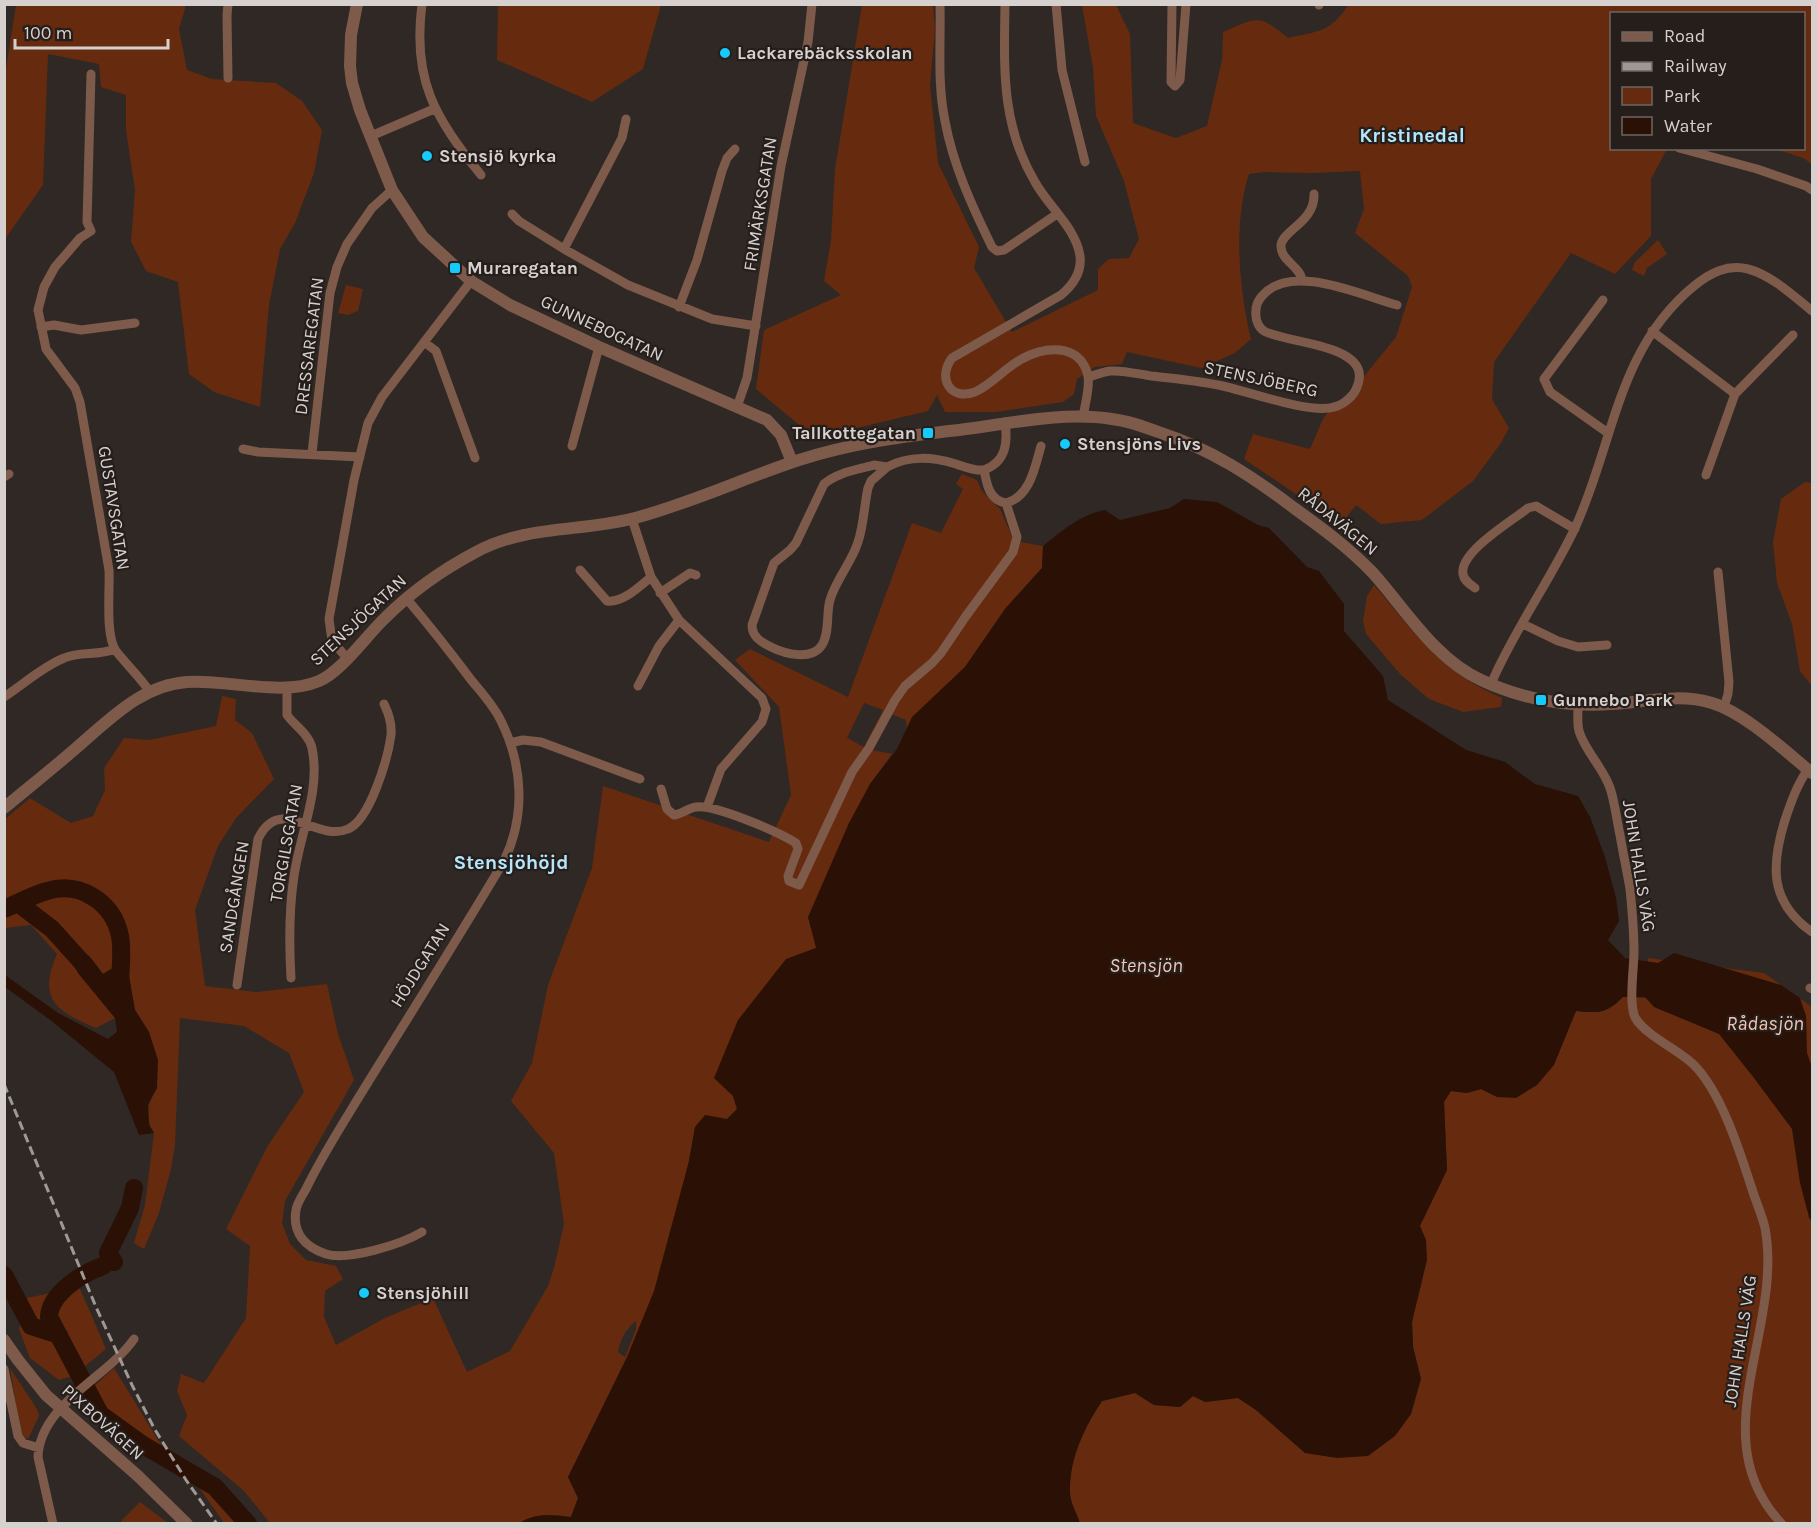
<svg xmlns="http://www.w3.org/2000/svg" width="1817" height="1528" font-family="Karla,sans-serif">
<rect width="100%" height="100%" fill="#2f2825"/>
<!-- green -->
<path fill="#662b0e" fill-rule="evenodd" d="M16 5H186L179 29 187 70 212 79 276 83 302 101 322 130 314 173 295 223 280 249 269 305 260 407 214 392 189 374 178 282 146 271 131 242 135 190 126 130V95L101 87 99 64 48 54 43 185 5 239V75Z
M498 5V4L661 5 643 69 592 102 497 60Z
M862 5H933L935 29 930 85 938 163 979 247 974 268 1012 332 1098 290V269L1109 259 1129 258 1139 239 1124 181 1096 116 1093 68 1082 5H1116L1130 34 1133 123 1176 138 1207 126 1222 60 1223 32C1256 18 1259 13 1288 38 1318 31 1330 33 1348 5H1812V164L1803 158 1776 149 1804 148V14H1612V148L1667 149 1651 179V236L1615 274 1571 253 1494 362 1492 399 1509 428 1501 443 1473 481 1422 520 1381 524 1356 505 1339 527 1290 490 1244 459 1253 434 1310 449 1323 419 1334 404 1343 402 1396 337 1412 287 1408 276 1355 233 1364 209 1360 171 1312 173 1264 172 1249 174C1233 222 1239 290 1251 339L1235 353 1201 368 1127 352 1122 364 1095 367 1077 379 1074 394 1063 402 996 412H945L937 395 928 411 819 437 798 424 756 389 764 330 841 295 824 281 831 240 835 169Z
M1658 240 1667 254 1647 268 1644 276 1632 270 1635 262Z
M346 285 363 289 358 311 348 315 338 313Z
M962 474 977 480 982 491 1000 509 1014 541 1043 546 1042 568 1005 609 965 667 913 717 907 730 906 720 891 714 872 750 892 754 870 784 816 948 786 960 733 1096 737 1109 727 1119 695 1127C686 1182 672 1238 655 1291 633 1355 599 1417 568 1477L578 1498 571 1517C552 1514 534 1513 518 1524L270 1523 244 1491 179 1436 187 1415 177 1391 181 1374 204 1383 246 1318 250 1246 226 1229 267 1147 304 1092 289 1053 244 1026 180 1018 175 1145 171 1169 159 1213 144 1249 134 1243 145 1205 154 1133C144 1117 148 1103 157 1088L149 1032 135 1010 128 971 122 963 103 974 89 956 78 973 115 1018 96 1028C54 1011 38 998 57 954L31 925 5 928 4 820 30 798 71 823 93 816 105 790 104 768 124 738 149 740 216 726 222 696 236 699 235 720 252 733 274 779 236 818 218 846 195 910 205 986 257 992 327 984 338 1034 354 1080 285 1201 282 1223 290 1244 306 1260 336 1266 343 1279 325 1291 324 1317 336 1345 385 1318 433 1298 467 1372 510 1351 548 1286 554 1268 564 1224 554 1153 511 1101 532 1063 548 985 592 868 603 786 769 842 791 795 779 707 735 660 750 649 848 697 912 523 941 533 963 489 956 484ZM864 703 883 710 864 747 847 738ZM636 1321V1329L625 1357 618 1352C621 1338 625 1330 636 1321Z
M1805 482 1812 483V686L1800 671 1792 624 1777 583 1773 542 1781 499Z
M1374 585C1398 613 1427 652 1457 673 1471 683 1486 691 1502 698L1501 707 1463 712 1429 699 1401 675 1366 634 1363 621 1367 596Z
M1648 958 1764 973 1812 1007V1220L1808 1216 1812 1222V1523L1080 1524C1077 1514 1070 1502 1070 1493 1069 1459 1084 1428 1102 1401L1135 1393 1154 1405 1180 1407 1193 1396 1205 1402 1238 1398 1256 1410 1305 1453 1421 1379 1413 1347 1412 1322 1426 1240 1419 1226 1447 1170 1444 1101 1451 1091 1467 1093 1481 1089 1497 1097 1565 1034 1576 1011C1599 1013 1606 1014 1623 997L1647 998Z
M75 1277 106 1349 73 1376 59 1380 30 1358 19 1329 27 1298 55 1292Z
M10 1368 37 1409 39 1416 28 1439 23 1436 19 1424Z
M114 1368 166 1453C135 1435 112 1419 92 1388Z
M193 1479 215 1492 242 1523H224Z
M140 1502 168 1523H121L122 1520Z"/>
<!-- water -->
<path fill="#2a1005" d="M1184 499 1217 502 1258 525 1269 528 1307 567 1319 571 1344 604V631L1383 676 1388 700 1466 750 1505 762 1535 784 1578 796 1590 817 1605 857 1616 898 1619 921 1608 940 1625 958 1658 963 1674 953 1781 985 1800 998 1806 1016 1807 1053 1812 1067V1222L1809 1217 1800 1183 1792 1129 1754 1078 1719 1034 1654 1007 1645 997H1623C1606 1014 1599 1013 1576 1011L1554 1065 1537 1085 1516 1098 1497 1097 1481 1089 1467 1093 1451 1091 1444 1102 1447 1170 1420 1226 1426 1240 1427 1260 1412 1322 1413 1347 1421 1379 1411 1414 1395 1436 1368 1456 1337 1458 1305 1453 1256 1410 1238 1398 1205 1402 1193 1396 1180 1407 1154 1405 1135 1393 1102 1401C1084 1428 1069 1459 1070 1493 1070 1502 1077 1514 1080 1523L518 1524C535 1512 552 1515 571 1517L578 1498 568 1477 627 1357 654 1291 689 1161 695 1127 705 1115 727 1119 737 1109 733 1096 714 1078 738 1020 786 959 816 948 808 917 849 823 870 784 897 749 912 717 965 667 1005 609 1042 568 1043 546C1063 530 1080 515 1105 510L1120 520 1170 508Z
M76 947 89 956 103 974 121 963 128 971 135 1010 149 1032 158 1060 157 1088 148 1104 149 1125 154 1133 139 1135 114 1072 53 1022 5 987V975L58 1013 108 1039 117 1032 115 1018 78 973 67 952Z"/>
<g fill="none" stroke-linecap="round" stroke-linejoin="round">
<!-- river -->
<path stroke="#2a1005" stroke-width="18" d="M18 903 52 929 88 969
M4 909C19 903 32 895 47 891 80 881 113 902 120 936 123 952 120 971 120 987
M114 1262 108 1253 130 1208 134 1188
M103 1266C83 1273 50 1293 49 1317L100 1414 143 1445 215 1487 248 1524
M4 1275 31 1326 59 1335"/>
<!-- minor -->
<path stroke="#7e5a4a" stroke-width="9" d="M228 4 227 15 228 78
M422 4C412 81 435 117 481 175
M940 4C941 43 937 83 945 121 953 165 972 206 992 247L997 251 1004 250 1057 214
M1005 4C1004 68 1001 125 1035 182 1048 206 1076 228 1080 256 1082 273 1073 285 1061 295L952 358C937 378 950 401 975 392 991 385 1004 369 1020 360 1042 346 1081 342 1088 376 1090 388 1085 404 1083 417
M1056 4 1062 70 1085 162
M1172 4 1171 82 1175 86 1180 80 1186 4
M1319 4V5
M91 74 87 222 91 231 80 238 55 267 44 287 38 310 46 349 75 388 80 402 109 570C110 591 105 635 116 651 127 665 140 677 150 692
M371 136 434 109
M1679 148 1757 169 1806 186 1812 190
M512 214 519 221 564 249 628 285 712 319 756 326
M564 249 622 138 626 119
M1302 281C1301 266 1280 261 1281 245 1283 230 1315 222 1314 194
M1603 300 1544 379 1550 392 1608 433
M679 307 697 260 722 171 727 158 735 149
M41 327 54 325 81 330 135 323
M1652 331 1735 394 1793 335
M424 342 436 351 475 458
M1088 377C1095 375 1103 372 1110 371 1123 370 1138 374 1151 376 1176 379 1202 381 1227 387 1252 393 1311 414 1334 407 1343 405 1354 396 1357 387 1375 343 1285 344 1264 331 1259 328 1256 321 1256 316 1255 308 1258 300 1263 295 1292 262 1363 296 1397 305
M737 407 747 378 781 166 808 42 812 4
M1005 422C1008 443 1006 462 984 470 987 485 989 500 1006 503 1030 497 1035 467 1041 446
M572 446 599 347
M243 449 258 452 360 457
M312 453 330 293 337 267 347 244 372 208 392 190
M874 465 887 467 871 481 868 488C864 506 864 524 858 542 852 562 836 579 830 600 826 613 830 632 822 645 812 661 785 654 771 647 761 642 752 637 752 625L774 563 790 550 796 543 824 484C838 472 857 470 874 465Z
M887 467C910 455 932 457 956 464 965 467 975 471 984 470
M1706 475 1735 394
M4 477 9 474
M632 519 651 577 679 620 762 698 766 709 762 722 721 769 707 807
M580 570 607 601C623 603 640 586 651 577
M1718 572 1729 682 1728 694 1724 707
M1475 588C1470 584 1464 581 1463 574 1459 552 1512 521 1528 508L1536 506 1575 529
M660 593 690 573 696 575
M406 598C429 625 451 653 472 681 482 693 493 705 500 719 523 764 526 815 504 861 454 945 402 1027 351 1110 335 1136 319 1162 306 1189 302 1196 297 1203 296 1210 292 1233 305 1247 326 1254 348 1261 402 1244 422 1232
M1523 624 1558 641 1578 647 1607 645
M347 658 332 641 329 619 354 480 368 423 382 397 471 281
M1491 684C1514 630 1550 581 1575 528 1614 443 1617 349 1694 286 1710 273 1727 264 1748 269 1771 275 1794 296 1812 311
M638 686 659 646 679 620
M287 688V715C294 725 309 734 312 748 321 791 300 833 294 876 289 909 289 944 291 978
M4 697C24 684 42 667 64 658 80 651 98 656 115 649
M1578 704C1578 714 1577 723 1579 731 1585 752 1605 769 1611 791 1615 805 1617 821 1620 835 1623 853 1627 871 1630 889 1632 909 1634 931 1634 952 1634 968 1628 1007 1636 1019 1646 1035 1678 1050 1693 1064 1721 1091 1740 1152 1752 1189 1756 1202 1762 1215 1765 1228 1784 1329 1700 1438 1782 1524
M510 743 523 740 541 742 640 779
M1808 769C1797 785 1791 802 1785 820 1771 865 1769 902 1812 932
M661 789 667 809 674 815C682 814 688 808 696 807 714 804 779 832 796 843L798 849 788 876 789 881 799 885 852 772 869 748 895 700 905 686 932 663 941 653 966 616 1013 552 1017 537 1006 503
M237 985 258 839C280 793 316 843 348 829 370 820 388 758 391 735 392 724 389 714 384 704
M1810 988 1812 989
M4 1369 18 1436 23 1443 39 1448
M53 1524 38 1457C40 1404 107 1378 134 1339"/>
<!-- tertiary -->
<path stroke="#7e5a4a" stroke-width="12" d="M357 4 351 35 350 66 352 83 360 110 392 190 423 237 471 281 510 305 599 347 767 420 781 435 792 462
M4 808C28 788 52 769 75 749 108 721 141 685 187 682 227 679 282 697 319 681 341 672 367 635 385 618 412 591 442 570 476 552 525 525 582 532 635 518 691 503 744 478 799 460 852 443 905 436 959 430 1009 424 1061 411 1112 419 1129 421 1145 427 1161 433 1211 449 1253 477 1294 508 1322 528 1349 548 1373 573 1406 610 1435 659 1481 680 1522 699 1566 707 1611 704 1644 702 1679 693 1712 703 1745 713 1785 751 1812 773
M4 1340 18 1360 46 1395 138 1476 187 1524"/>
<!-- rail -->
<path stroke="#9e9896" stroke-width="3" stroke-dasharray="9 4.5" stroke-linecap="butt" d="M4 1084 96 1307 132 1385 154 1428 186 1480 217 1524"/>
</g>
<!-- markers -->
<g fill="#16cafb" stroke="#251e1b" stroke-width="2">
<circle cx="725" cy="53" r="6"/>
<circle cx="427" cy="156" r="6"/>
<rect x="449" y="262" width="12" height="12" rx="3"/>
<rect x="922" y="427" width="12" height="12" rx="3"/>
<circle cx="1065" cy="444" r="6"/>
<rect x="1535" y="694" width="12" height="12" rx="3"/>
<circle cx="364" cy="1293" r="6"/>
</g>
<g text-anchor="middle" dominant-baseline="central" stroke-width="4.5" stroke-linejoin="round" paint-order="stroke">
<!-- poi labels -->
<g font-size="18" font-weight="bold" fill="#d6d1cf" stroke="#251e1b" text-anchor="start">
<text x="737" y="53">Lackarebäcksskolan</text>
<text x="439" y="156">Stensjö kyrka</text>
<text x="467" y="268">Muraregatan</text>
<text x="916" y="433" text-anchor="end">Tallkottegatan</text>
<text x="1077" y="444">Stensjöns Livs</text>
<text x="1553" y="700">Gunnebo Park</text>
<text x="376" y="1293">Stensjöhill</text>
</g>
<!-- street labels -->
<g font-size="18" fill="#d6d1cf" stroke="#251e1b">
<text transform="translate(760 204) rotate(-81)">FRIMÄRKSGATAN</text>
<text transform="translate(602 328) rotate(25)">GUNNEBOGATAN</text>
<text transform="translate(309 346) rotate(-83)">DRESSAREGATAN</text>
<text transform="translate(1261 379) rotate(12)">STENSJÖBERG</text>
<text transform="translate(114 508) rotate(81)">GUSTAVSGATAN</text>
<text transform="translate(1338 521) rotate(39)">RÅDAVÄGEN</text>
<text transform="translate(358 620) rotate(-43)">STENSJÖGATAN</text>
<text transform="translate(286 843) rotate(-80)">TORGILSGATAN</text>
<text transform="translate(1639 866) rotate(81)">JOHN HALLS VÄG</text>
<text transform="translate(234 897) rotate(-81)">SANDGÅNGEN</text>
<text transform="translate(420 965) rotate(-58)">HÖJDGATAN</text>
<text transform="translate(1740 1341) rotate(-81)">JOHN HALLS VÄG</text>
<text transform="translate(103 1422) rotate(42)">PIXBOVÄGEN</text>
</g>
<!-- neighbourhood labels -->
<g font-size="20" font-weight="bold" fill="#b4e7fc" stroke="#251e1b">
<text x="1412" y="135">Kristinedal</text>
<text x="511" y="862">Stensjöhöjd</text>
</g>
<!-- water labels -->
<g font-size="20" font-style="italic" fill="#f4c5b2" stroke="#251e1b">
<text x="1146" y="965">Stensjön</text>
<text x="1765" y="1023">Rådasjön</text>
</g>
</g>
<!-- border -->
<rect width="1817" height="1528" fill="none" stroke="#d6d1cf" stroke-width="12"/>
<!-- legend -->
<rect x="1610" y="12" width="195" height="138" fill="#251e1b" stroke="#6c6663" stroke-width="1.5"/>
<rect x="1622" y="32" width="30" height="9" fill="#7e5a4a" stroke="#6c6663" stroke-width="1.5"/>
<text x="1664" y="42" font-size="18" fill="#d6d1cf">Road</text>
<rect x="1622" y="62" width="30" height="9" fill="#9e9896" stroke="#6c6663" stroke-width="1.5"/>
<text x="1664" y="72" font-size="18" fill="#d6d1cf">Railway</text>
<rect x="1622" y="87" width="30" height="18" fill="#662b0e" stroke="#6c6663" stroke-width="1.5"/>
<text x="1664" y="102" font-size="18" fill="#d6d1cf">Park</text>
<rect x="1622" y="117" width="30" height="18" fill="#2a1005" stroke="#6c6663" stroke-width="1.5"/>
<text x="1664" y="132" font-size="18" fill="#d6d1cf">Water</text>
<!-- scale -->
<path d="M15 39v9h153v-9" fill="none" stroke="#d6d1cf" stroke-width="3"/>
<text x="24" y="39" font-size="18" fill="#d6d1cf" stroke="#251e1b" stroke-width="4.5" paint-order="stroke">100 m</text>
</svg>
